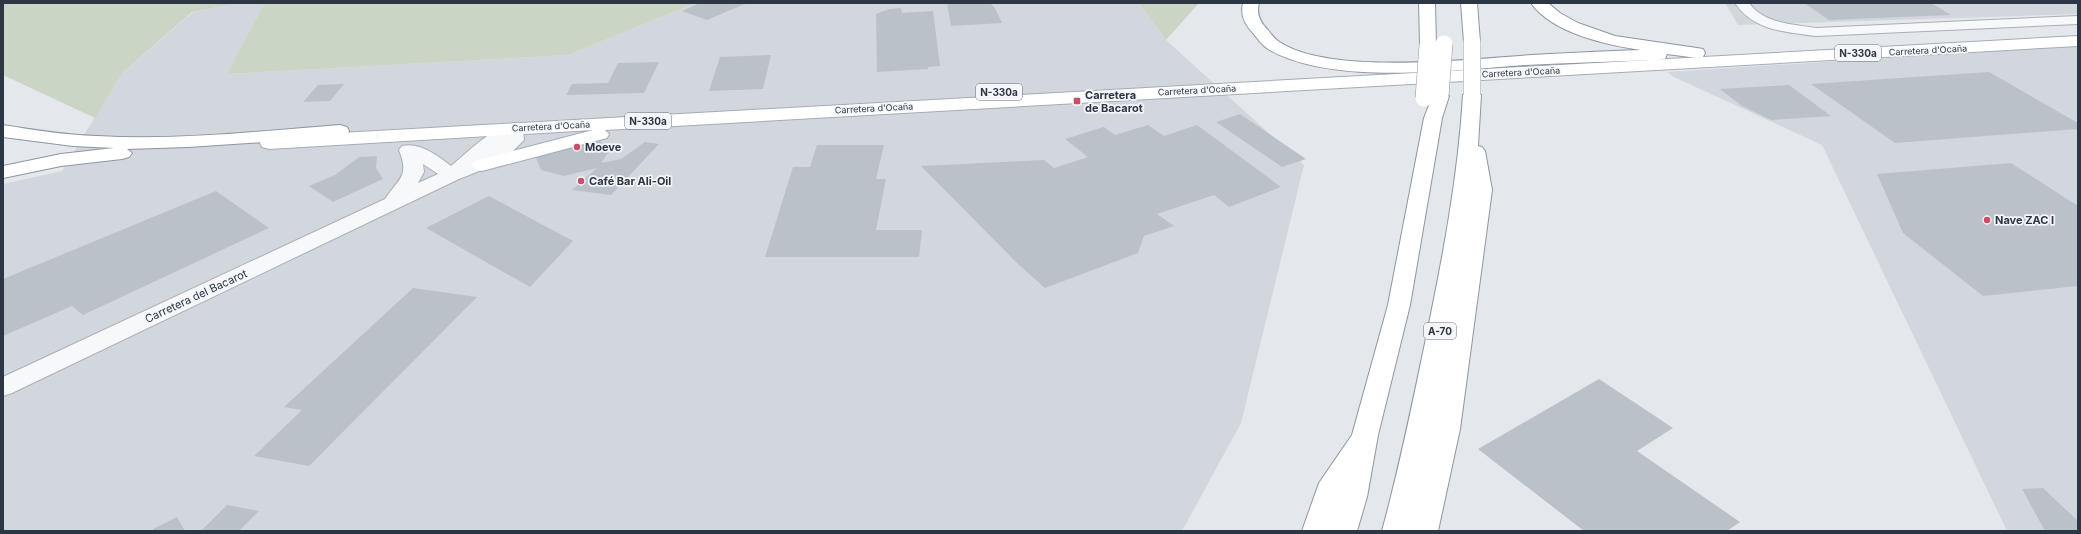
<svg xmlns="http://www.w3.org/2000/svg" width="2081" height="534" font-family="Inter,sans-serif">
<rect width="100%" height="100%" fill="#e4e8ec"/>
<!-- built -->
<path fill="#d2d7de" d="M238 3H265L228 74 568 55 696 3H1139L1166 40 1304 165 1241 423 1182 531H3V184L62 171 122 73 193 12Z
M1725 3H2078V14L1738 25Z
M2078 46V531H2007L1822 145 1674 77 1667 72Z"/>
<!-- green -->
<path fill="#cad5c5" d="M3 3H238L192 12 122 73 95 118 3 75Z
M265 3H696L568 55 227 74Z
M1139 3H1199L1166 40Z"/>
<!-- building -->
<path fill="#bbc1c9" d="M700 3H747L707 20 682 11Z
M947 3H990L995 8 1002 23 951 26Z
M1804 3H1931L1951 15 1829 20Z
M901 8 902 13 933 11 940 66 928 67V69L877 72 876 14 889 9Z
M771 55 763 89 709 91 720 57Z
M659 62 644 93 566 95 572 84 608 83 618 63Z
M1989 72 2078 123V129L1895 143 1811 84Z
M344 84 330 101 303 102 318 85Z
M1789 85 1831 116 1771 120 1742 106 1720 89Z
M1240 114 1306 159 1282 167 1216 122Z
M1148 125 1164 136 1197 125 1281 187 1229 207 1214 195 1157 214 1174 226 1144 236 1138 253 1045 288 1018 264 921 166 1044 160 1054 168 1088 157 1065 139 1104 127 1115 135Z
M599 139 608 153 601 163 621 159 645 142 659 144 611 195 572 190 597 168 564 176 541 170 535 155Z
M817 145H884L876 179H886L876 230H922L919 257H765L793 167H810Z
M377 156 376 168 383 179 333 202 309 186 335 175 359 157Z
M2011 163 2078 206V286L1983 296 1903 233 1877 174Z
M216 191 269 228 83 315 72 306 3 336V279Z
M489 196 573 241 530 287 426 228Z
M413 288 477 297 309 466 254 456 302 410 284 407Z
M1599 379 1673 428 1637 451 1740 522 1727 531H1584L1478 449Z
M2043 488 2078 521V531H2045L2022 489Z
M227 505 259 511 239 531H201Z
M177 517 185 531H154L153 529Z"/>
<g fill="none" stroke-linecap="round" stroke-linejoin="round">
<!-- minor casing -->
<g stroke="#a9afb6" stroke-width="2">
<path id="minor" d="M1735 3H1749C1764 24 1793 24 1816 28L2078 16V24L1816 36C1785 32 1754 31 1735 3Z"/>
</g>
<!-- tertiary casing -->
<g stroke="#a9afb6" stroke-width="2">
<path id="tertiary" d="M514 123 521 125 523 129 524 140 502 162 459 179 12 393 3 396V377L385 199C398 179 410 177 399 150L402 146C420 142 438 156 451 166 470 150 490 129 514 123ZM423 164 438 174 418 183 424 172Z"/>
</g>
<!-- primary casing -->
<g stroke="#a4acb7" stroke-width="2">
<path id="primary" d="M2078 36V46L605 130 609 134 607 138 482 171 475 169 472 165 475 161 593 130 269 149 262 147 260 143 262 139 269 137Z"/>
</g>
<!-- motorway casing -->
<g stroke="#8c96a2" stroke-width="2">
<path id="motorway" d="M1243 3H1259C1256 14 1260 22 1268 30 1271 34 1274 38 1278 41 1327 76 1471 59 1532 55 1568 53 1604 51 1641 50 1607 45 1552 33 1531 3H1548L1560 13 1578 23 1615 36 1697 48 1703 49 1705 53 1703 57 1697 58 1667 54 1665 59 1659 60C1614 61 1570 63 1525 65 1453 70 1331 86 1268 49 1262 45 1257 38 1253 33 1245 25 1240 15 1243 3Z
M1419 3H1435L1436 45 1434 48H1422L1420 45Z
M1461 3H1477L1480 42 1478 45H1466L1464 42Z
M1472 90 1478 91 1481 95 1478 146 1482 147 1485 151 1492 190 1460 429 1438 531H1382C1399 469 1412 406 1425 343 1442 261 1458 179 1463 95L1466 91Z
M1440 91 1446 92 1449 96 1442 118 1410 305 1378 435 1367 497 1357 531H1302L1319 483 1352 435 1388 305 1424 118 1434 92Z
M3 125C34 130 65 135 97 136 178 141 259 131 340 125L347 127 349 131 347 135 340 137 188 147 127 149 132 153 129 157 122 159 61 166 3 178V166L61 154 114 148 73 146 3 137Z"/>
</g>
<!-- minor -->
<use href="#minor" fill="#f7f8fa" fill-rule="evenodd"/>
<!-- tertiary -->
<use href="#tertiary" fill="#f7f8fa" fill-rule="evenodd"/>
<!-- primary -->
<use href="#primary" fill="#fff" fill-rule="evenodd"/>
<!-- motorway -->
<use href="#motorway" fill="#fff" fill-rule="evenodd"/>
<!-- motorway-bridge casing -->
<g stroke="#8c96a2" stroke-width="18" stroke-linecap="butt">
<path id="motorway-bridge" d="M1472 42V95
M1440 96 1444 44
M1424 98 1428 45"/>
</g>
<!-- motorway-bridge -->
<use href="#motorway-bridge" stroke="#fff" stroke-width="17"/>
</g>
<!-- markers -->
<g fill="#cd4d66" stroke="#f4f6f9" stroke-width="1.5">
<rect x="1073" y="97" width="8" height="8" rx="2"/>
<circle cx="577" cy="147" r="4"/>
<circle cx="581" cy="181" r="4"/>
<circle cx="1987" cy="220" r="4"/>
</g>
<g text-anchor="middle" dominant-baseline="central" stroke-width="3.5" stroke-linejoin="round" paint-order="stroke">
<!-- far-street labels -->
<g font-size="9" fill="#2c3644" stroke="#f4f6f9">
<text transform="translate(1928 50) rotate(-3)">Carretera d'Ocaña</text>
<text transform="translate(1521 72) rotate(-3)">Carretera d'Ocaña</text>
<text transform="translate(1197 90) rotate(-3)">Carretera d'Ocaña</text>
<text transform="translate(874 108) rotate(-3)">Carretera d'Ocaña</text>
<text transform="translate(551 126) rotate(-3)">Carretera d'Ocaña</text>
</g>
<!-- shield labels -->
<g fill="#f4f6f9" stroke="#68707a" stroke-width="1">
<rect x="1835" y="45" width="46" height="16" rx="3"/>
<rect x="976" y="84" width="46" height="16" rx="3"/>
<rect x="625" y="113" width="46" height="16" rx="3"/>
<rect x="1424" y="323" width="32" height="16" rx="3"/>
</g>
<g font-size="10" font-weight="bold" fill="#2c3644">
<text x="1858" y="53">N-330a</text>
<text x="999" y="92">N-330a</text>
<text x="648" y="121">N-330a</text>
<text x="1440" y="331">A-70</text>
</g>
<!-- poi labels -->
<g font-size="11" font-weight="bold" fill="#2c3644" stroke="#f4f6f9" text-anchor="start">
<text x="1085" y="95">Carretera<tspan x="1085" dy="13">de Bacarot</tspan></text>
<text x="585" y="147">Moeve</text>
<text x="589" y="181">Café Bar Ali-Oil</text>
<text x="1995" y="220">Nave ZAC I</text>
</g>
<!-- street labels -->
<g font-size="11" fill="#2c3644" stroke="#f4f6f9">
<text transform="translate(196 296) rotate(-25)">Carretera del Bacarot</text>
</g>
</g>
<!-- border -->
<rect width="2081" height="534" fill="none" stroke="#2c3644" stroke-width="8"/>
</svg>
